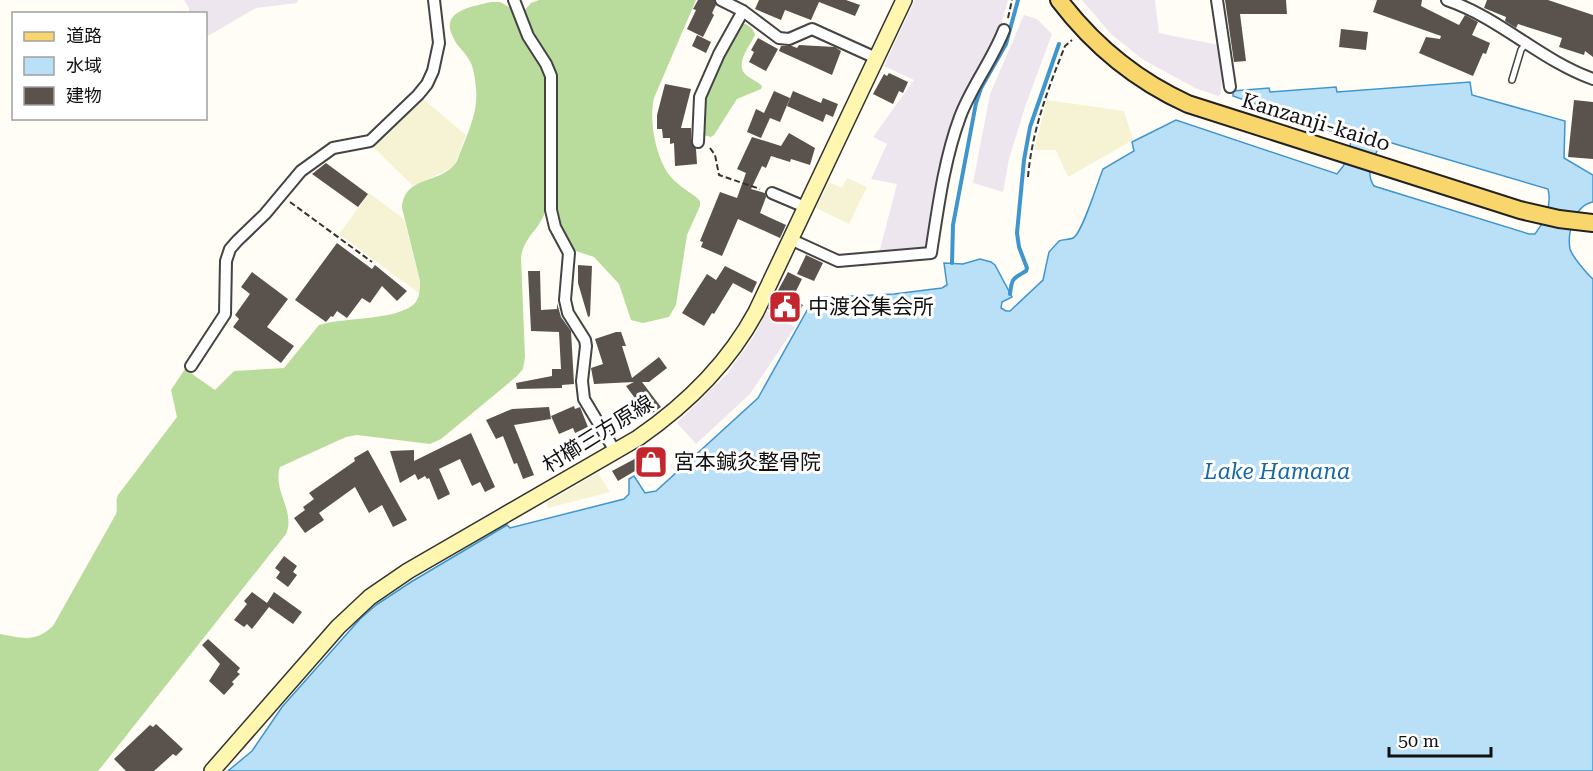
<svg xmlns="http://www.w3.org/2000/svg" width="1593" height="771" font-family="'Roboto Serif','Noto Sans JP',serif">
<rect width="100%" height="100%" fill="#fffdf5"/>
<!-- industrial -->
<path fill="#eee6ef" d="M184 0H298L297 3 256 8 206 37V14L189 13V8Z
M915 0H1008L1000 29 961 104 928 245 923 250 879 253 897 184 871 179 887 144 873 137 914 80 884 66Z
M1082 0H1155L1159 33 1219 45 1222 69 1221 94 1218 96 1195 88 1142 59 1111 34Z
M1024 15 1037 19 1052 34 1025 107 1009 159 1003 192 973 183 990 94Z
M767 311 795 327 750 394 696 444 677 423 728 373 754 336Z"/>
<!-- farmland -->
<path fill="#f6f3d4" d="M422 98 466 135 454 167 413 186 372 146Z
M1047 100 1124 111 1133 140 1068 177 1056 150H1034Z
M847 178 867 187 849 224 816 208 829 182 842 188Z
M369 193 404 219 420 281V294L339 234Z
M598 473 610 492 548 508 546 503Z"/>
<!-- forest -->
<path fill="#b9dc9c" d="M539 0H696L654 98C649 121 655 152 667 172 674 182 686 190 696 197L700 201V206L687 235 676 305 669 317 643 323 631 320 619 284 594 257 576 251 573 247 559 225 556 209V75C549 52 528 35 525 10L531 3Z
M491 2H500L509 7 524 38 544 72 546 83V208C541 230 525 234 521 257L525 357 523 369 516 377 441 439 430 444 357 435 346 437 280 467C272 490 296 511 286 534L103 765 98 771H0V634C24 638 34 643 53 626L116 514C118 507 115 502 118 495L177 417 171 390 185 369 215 390 234 371 284 368 319 325C343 317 398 321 415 303 420 297 420 289 420 281L402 208C404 174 443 185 457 161 465 139 479 113 476 89 475 79 474 66 468 58 464 51 457 46 454 39 438 11 471 7 491 2Z
M741 23C747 23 754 29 755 35 750 46 734 64 746 75 751 79 757 81 762 86L761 89 737 99 714 135 711 137 703 135 704 98Z"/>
<!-- water -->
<path fill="#b9e0f7" stroke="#3f96cf" stroke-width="1.5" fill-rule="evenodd" d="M1470 82 1472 95 1565 121 1564 158 1593 175V202C1575 205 1567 232 1570 249 1572 256 1587 274 1593 279V771H228L252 751 282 707 360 619 376 605 411 582 507 525 510 528 624 499 629 494V479L634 476 645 493 656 491 758 398 814 298 894 294 942 288 947 285 944 263 963 264 980 259 991 262 995 265 1012 297 1002 302 1001 308 1006 311H1010L1043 280 1049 252 1059 241C1063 239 1069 240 1073 238 1082 234 1098 181 1103 169L1134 151 1132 142 1176 120 1337 174C1347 163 1352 152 1350 138L1233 96V91L1269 88 1270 92 1336 87 1337 92ZM1385 141 1548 189C1552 205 1545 221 1535 234H1529L1374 186C1364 171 1374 158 1381 143Z"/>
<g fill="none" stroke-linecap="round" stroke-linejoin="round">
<!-- stream -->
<path stroke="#3f96cf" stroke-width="4" d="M952 263 953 225 976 103 981 88 1006 44 1018 0
M1010 294C1012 277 1013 279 1026 271L1027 268 1019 247 1017 233 1024 160 1030 127 1059 44"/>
</g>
<!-- building -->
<path fill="#5a524d" d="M698 0H714L716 5 712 13 714 15 703 37 687 29 696 10 693 9Z
M759 0H846L860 5 855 16 819 2 811 20 785 10 781 20 755 9Z
M1225 0H1286L1287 14H1240L1246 61 1234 62Z
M1377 0H1422L1421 6 1459 25 1465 15 1478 22 1472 35 1490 43 1486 54 1483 53 1473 76 1419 53 1426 37 1440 39 1441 36 1373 12Z
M1487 0H1548L1593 15V57L1585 51 1584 55 1559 47 1562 38 1518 24 1516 28 1505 21 1506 17 1484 8Z
M1341 29 1368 32 1366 50 1339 47Z
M697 35 711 42 706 53 692 46Z
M758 38 778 49 766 71 749 62 754 52 751 50Z
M799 45 835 47 841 51 832 75 779 51 781 46H792L797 48Z
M889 73 908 82 903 93 899 91 893 104 873 94 884 74 887 76Z
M665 84 691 89 681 128H691V142L696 149 697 164 675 166 674 143 670 144V138H663L662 129H657V115Z
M774 91 790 98 780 122 770 118 761 138 747 132 756 109 764 113Z
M793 91 821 103 823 98 838 104 833 117 826 114 823 122 787 106Z
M1574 100 1593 102V159L1568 157Z
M789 133 815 148 810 165 791 159 790 162 771 156 766 168 762 166 751 189 765 193 766 197 760 213 786 225 780 238 738 219 722 256 701 247 703 242 700 241 720 192 737 198 746 173 737 169 752 137 781 146Z
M326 163 368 194 358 207 312 174Z
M337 243 372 269 375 265 407 291 397 301 382 286 370 303 362 298 347 318 337 311 333 317 331 316 326 322 295 300Z
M806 255 823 263 814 281 797 274Z
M578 265 592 266 590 316 588 317 578 283Z
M725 266 757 282 752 293 733 283 714 314 712 313 704 326 682 313 707 274 716 280Z
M528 271H540L541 310 557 309V303L561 317 571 331 574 384 562 385V388L517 389 516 383 552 376V369H561L559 332 531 331Z
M252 272 288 299 267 327 294 346 281 363 233 327 239 319 235 315 250 294 241 287Z
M788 272 802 279 792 299 803 305 792 323 768 309Z
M616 332H621L626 346H622L632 378 659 357 667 368 649 382H642L661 407 648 416 626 386 634 382 594 384 591 368 603 364 595 339Z
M574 406 575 409 580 407 588 427 575 433 573 428 559 434 551 416Z
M549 407 551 419 514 425 534 475 523 479 517 463 514 464 503 436 496 439 486 420 512 409Z
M471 433 495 487 485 492 480 482 472 486 460 459 439 469 450 494 438 500 429 478 427 479 425 476 418 480 415 474 400 483 390 451 414 450V461Z
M657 447 667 464 645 476 640 468 618 481 612 471Z
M368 450 407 520 393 527 382 505 369 513 355 487 319 513 324 520 305 533 294 518 305 510 303 507 314 499 309 493 355 461 354 458Z
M284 556 297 566 293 572 297 575 288 587 276 578 280 572 275 568Z
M252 592 267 603 274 592 302 612 293 624 269 607 252 629 247 624 244 627 234 620 247 604 244 601Z
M208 639 240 668 237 672 240 674 232 682 234 684 224 695 209 681 220 664 202 645Z
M156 724 183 749 176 756 173 754 154 771H126L114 759 150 725 153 727Z"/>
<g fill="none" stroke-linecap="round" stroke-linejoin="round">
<!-- service casing -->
<g stroke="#444" stroke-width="8">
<path id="service" d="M1512 80 1521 50 1526 43"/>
</g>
<!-- minor casing -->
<g stroke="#444" stroke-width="14">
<path id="minor" d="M514 0 528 36 546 64 551 76V210L555 227 569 253 565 300 568 313 585 340 586 346 582 381 584 399 615 451
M721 0 743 11 779 38 789 39 812 29 876 58
M1217 0 1230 87
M1447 0C1500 18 1540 60 1593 79
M698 142 700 97 719 54 743 11
M772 193 805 207
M790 239 838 261 931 253C938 208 944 160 960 117 971 87 992 61 1004 30
M191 366 225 314 226 261 230 249 237 241 265 214 301 171 333 148 370 141 418 95 427 84 433 71 439 43 434 0"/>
</g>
<!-- secondary casing -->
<g stroke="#333" stroke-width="18">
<path id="secondary" d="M212 771 338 627 370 597 408 571 638 438C687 404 728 364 756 312L904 0"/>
</g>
<!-- primary casing -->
<g stroke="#222" stroke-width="20">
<path id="primary" d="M1059 0C1094 46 1135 80 1188 104L1520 210 1559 219 1593 223"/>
</g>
<!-- path -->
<path stroke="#333" stroke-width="2" stroke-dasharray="6 3" stroke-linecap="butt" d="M1008 18 1012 0
M710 148 715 155 719 175 760 189
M1028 177C1032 130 1048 89 1065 46L1072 40
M290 202 372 262"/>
<!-- service -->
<use href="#service" stroke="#fff" stroke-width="5"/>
<!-- minor -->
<use href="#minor" stroke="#fff" stroke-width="10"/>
<!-- secondary -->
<use href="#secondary" stroke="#fff6b0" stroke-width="15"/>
<!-- primary -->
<use href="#primary" stroke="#f9d66b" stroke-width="16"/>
</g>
<!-- icons -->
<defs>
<g id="civic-square" transform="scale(1.725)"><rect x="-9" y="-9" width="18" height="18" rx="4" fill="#c4262e" stroke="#fff"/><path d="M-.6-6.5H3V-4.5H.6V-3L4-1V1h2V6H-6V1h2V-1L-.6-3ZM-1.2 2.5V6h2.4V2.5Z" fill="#fff"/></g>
<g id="shop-square" transform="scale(1.725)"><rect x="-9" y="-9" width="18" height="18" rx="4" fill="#c4262e" stroke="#fff"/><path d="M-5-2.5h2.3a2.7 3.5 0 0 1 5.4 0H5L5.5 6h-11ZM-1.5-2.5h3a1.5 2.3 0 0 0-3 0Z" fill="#fff"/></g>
</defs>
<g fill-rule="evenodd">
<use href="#civic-square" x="785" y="307"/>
<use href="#shop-square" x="651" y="462"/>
</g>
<g text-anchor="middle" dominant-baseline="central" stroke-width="6" stroke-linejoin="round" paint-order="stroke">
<!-- street labels -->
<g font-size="21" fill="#111" stroke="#fff">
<text transform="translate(1316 122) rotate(17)">Kanzanji-kaido</text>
<text transform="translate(598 434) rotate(-32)">村櫛三方原線</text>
</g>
<!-- poi labels -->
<g font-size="21" fill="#111" stroke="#fff" text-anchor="start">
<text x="808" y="307">中渡谷集会所</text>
<text x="674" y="462">宮本鍼灸整骨院</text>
</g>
<!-- water labels -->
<g font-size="22" font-style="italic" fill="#1768a6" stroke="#fff">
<text x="1277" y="471">Lake Hamana</text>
</g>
</g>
<!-- legend -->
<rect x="12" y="12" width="195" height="108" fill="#ffffff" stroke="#a0a0a0" stroke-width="1.5"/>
<rect x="24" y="32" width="30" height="9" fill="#f9d66b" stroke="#a0a0a0" stroke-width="1.5"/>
<text x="66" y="42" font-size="18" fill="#111111">道路</text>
<rect x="24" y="57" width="30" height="18" fill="#b9e0f7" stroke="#a0a0a0" stroke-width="1.5"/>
<text x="66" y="72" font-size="18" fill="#111111">水域</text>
<rect x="24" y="87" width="30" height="18" fill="#5a524d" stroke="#a0a0a0" stroke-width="1.5"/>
<text x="66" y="102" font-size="18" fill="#111111">建物</text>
<!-- scale -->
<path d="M1389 747v9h102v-9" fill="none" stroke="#111111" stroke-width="3"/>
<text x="1398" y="747" font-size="18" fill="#111111" stroke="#ffffff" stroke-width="4.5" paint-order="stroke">50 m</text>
</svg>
